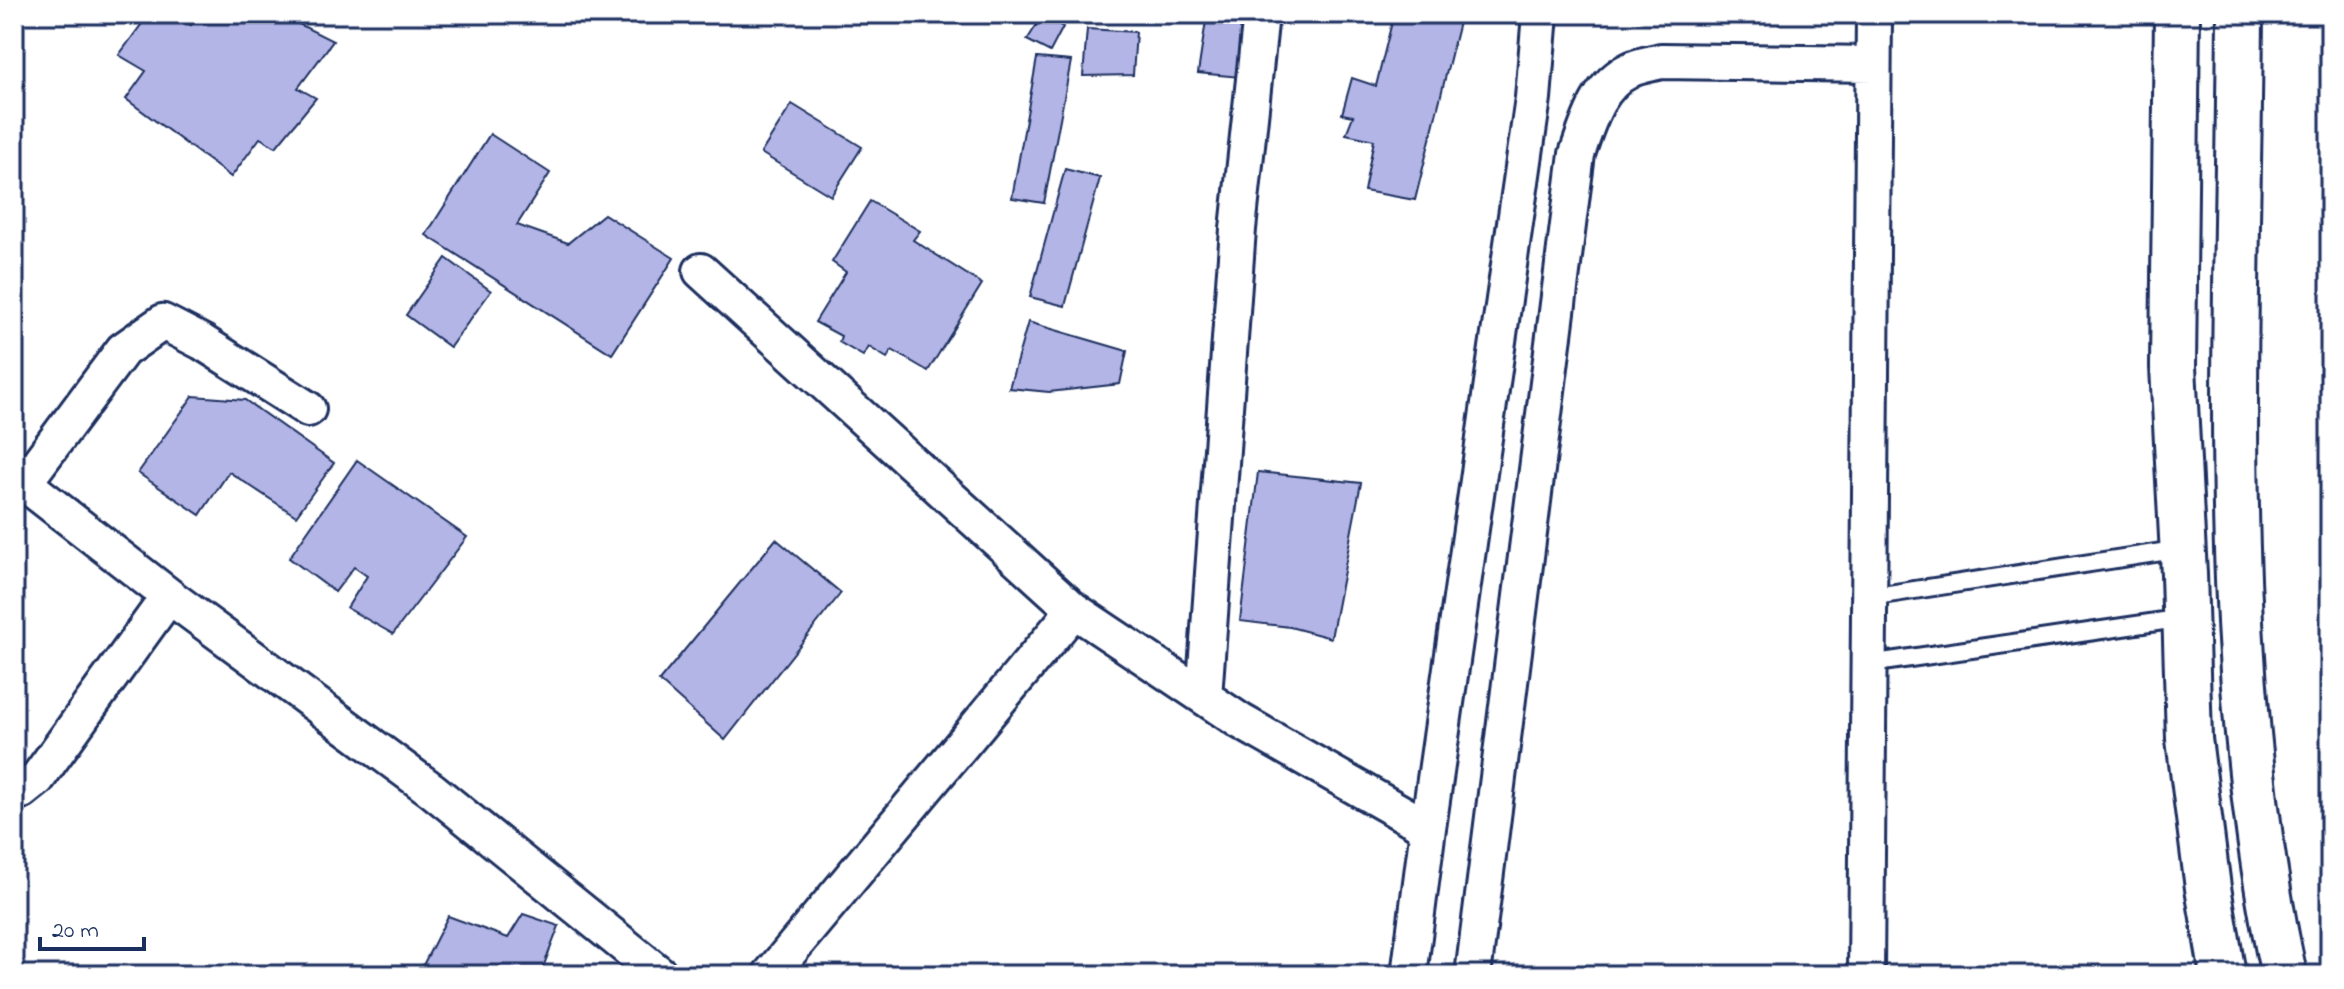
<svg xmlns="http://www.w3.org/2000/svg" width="2344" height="989" font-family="'Indie Flower',sans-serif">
<rect width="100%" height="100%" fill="#fff"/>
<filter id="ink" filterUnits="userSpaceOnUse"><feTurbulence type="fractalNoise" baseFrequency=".0125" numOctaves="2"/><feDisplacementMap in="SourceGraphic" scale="16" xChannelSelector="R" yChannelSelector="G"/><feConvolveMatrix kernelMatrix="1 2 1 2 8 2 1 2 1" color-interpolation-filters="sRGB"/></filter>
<g filter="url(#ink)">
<!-- building -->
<path fill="#b3b5e6" stroke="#1b2f5e" stroke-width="2" d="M149 14H175L191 25 198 14H241L254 23 260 14H279L333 41 298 88 316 98 276 147 260 138 231 177 126 99 146 71 119 55Z
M1207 14H1246L1240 77 1198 73Z
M1394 14H1461L1415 200 1364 191 1374 140 1346 134 1353 116 1342 114 1352 78 1376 86Z
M1043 15 1063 27 1050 52 1027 40Z
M1087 29 1136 32 1133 75 1083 76Z
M1037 58 1071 61 1044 203 1012 198Z
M792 104 862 147 831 196 761 153Z
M490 134 550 173 517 225 568 243 604 214 674 258 612 354 426 235Z
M1065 169 1100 178 1065 306 1030 297Z
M870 201 920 231 913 240 982 284 928 371 892 350 887 358 869 347 863 356 839 342 841 336 815 322 846 272 832 262Z
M446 258 491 291 450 347 406 315Z
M1028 322 1127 351 1120 384 1049 392 1009 388Z
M193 396 245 400 334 463 296 516 229 472 200 515 138 473Z
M357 460 467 537 393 634 347 608 367 576 354 567 335 592 289 558Z
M1258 472 1361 483 1331 638 1290 627 1240 621Z
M776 539 841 593 725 740 659 681Z
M523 914 559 926 540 975H418L448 916 508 938Z"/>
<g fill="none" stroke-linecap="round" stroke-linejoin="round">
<!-- lane casing -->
<g stroke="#1b2f5e" stroke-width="22">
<path id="lane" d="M1869 597 2181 549
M1869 664 2184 618"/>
</g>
<!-- street casing -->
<g stroke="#1b2f5e" stroke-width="40">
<path id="street" d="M701 271 1074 610 1240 721 1428 828
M14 471 24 483 169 596 432 790 661 975
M24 483 123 350 163 322 202 342 308 409
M1204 697 1238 229 1261 14
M14 790 22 791 37 779 169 596
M770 975 1074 610
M1409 975 1428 828 1533 98 1540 14
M1473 975 1577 154C1588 123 1598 85 1630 70 1639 65 1651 64 1661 61L1873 64
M1866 975 1874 14"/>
</g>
<!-- secondary casing -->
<g stroke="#1b2f5e" stroke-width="50">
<path id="secondary" d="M2177 14 2173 367 2184 574 2189 739 2208 888 2223 975
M2240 14C2238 334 2216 659 2284 975"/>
</g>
<!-- lane -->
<use href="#lane" stroke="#fff" stroke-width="16"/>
<!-- street -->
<use href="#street" stroke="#fff" stroke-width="34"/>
<!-- secondary -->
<use href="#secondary" stroke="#fff" stroke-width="44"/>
</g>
</g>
<!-- margin -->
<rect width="2344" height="989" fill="none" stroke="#fff" stroke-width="48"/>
<rect x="24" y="24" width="2296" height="941" fill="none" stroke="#1b2f5e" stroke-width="3" filter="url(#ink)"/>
<!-- scale -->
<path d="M40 937v12h104v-12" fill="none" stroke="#1b2f5e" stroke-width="4"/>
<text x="52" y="937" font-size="24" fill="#1b2f5e" stroke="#ffffff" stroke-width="6" paint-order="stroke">20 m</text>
</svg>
